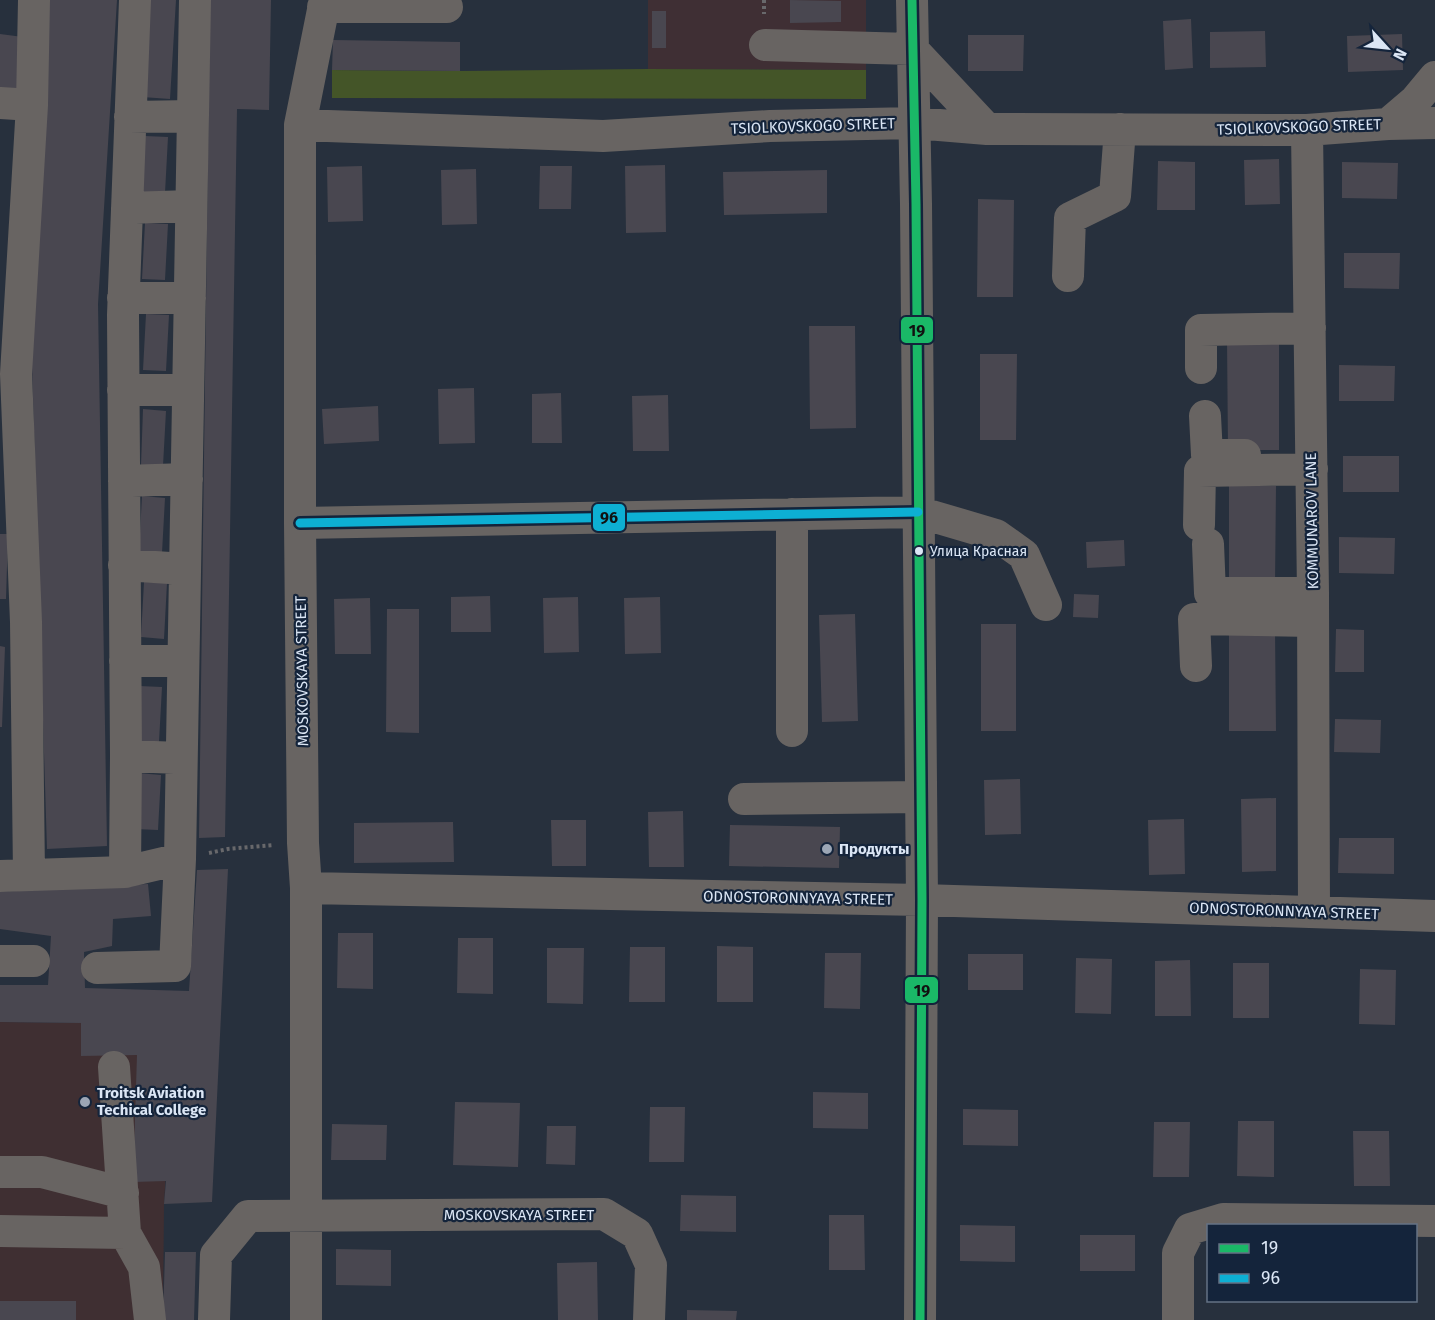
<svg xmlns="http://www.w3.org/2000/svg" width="1435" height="1320" font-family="'Fira Sans',sans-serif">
<rect width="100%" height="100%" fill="#27303d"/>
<!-- commercial -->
<path fill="#3f2f34" d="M648 0H866V70L648 69Z"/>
<!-- education -->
<path fill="#3f2f32" d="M0 1022 175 1024 164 1204 163 1320H0Z"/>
<!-- green -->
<path fill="#445528" d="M648 69 866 70V99L332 98V70L460 71Z"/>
<!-- building -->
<path fill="#494750" d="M46 0H117L98 304 107 846 47 849 30 301Z
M149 0H176L170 99 142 97Z
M210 0H271L269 110 237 109 225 837 199 838Z
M790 0 841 1V22L790 23Z
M652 11H666V48H652Z
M1191 19 1193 68 1165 70 1163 21Z
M1265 31 1266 67 1210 68V32Z
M0 34 23 37 18 91 0 89Z
M1402 34 1403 70 1348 72 1347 36Z
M968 35H1024L1023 71H968Z
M333 40 460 42V71L332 70Z
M145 136 168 137 165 193 142 192Z
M1279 159 1280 204 1245 205 1244 160Z
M1158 161 1195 162V210H1157Z
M1342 162 1398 163 1397 199 1342 198Z
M665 165 666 232 626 233 625 166Z
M362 166 363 221 328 222 327 167Z
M540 166H572L571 209H539Z
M476 169 477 224 442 225 441 170Z
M827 170V213L724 215 723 172Z
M978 199 1014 200 1013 297H977Z
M145 223 168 224 165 280 142 279Z
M1344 253H1400L1399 289 1344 288Z
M146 314 169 315 166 371 143 370Z
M809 326H855L856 428 810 429Z
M1227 339H1279V450H1228Z
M980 354H1017L1016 440H980Z
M1339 365 1395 366 1394 401H1339Z
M474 388 475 443 439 444 438 389Z
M561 393 562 443H532V394Z
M668 395 669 451H633L632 396Z
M378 406 379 441 324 444 322 409Z
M143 409 166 411 163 466 141 465Z
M1343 456H1399V492H1343Z
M1229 486H1276L1275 586 1229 585Z
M142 496 165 498 162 553 139 552Z
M0 534H8L6 599H0Z
M1339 537 1395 538 1394 574 1339 573Z
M1124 540 1125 566 1087 568 1086 542Z
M144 582 167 583 164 639 141 637Z
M1074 594 1099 595 1098 618 1073 617Z
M490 596 491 632H451V597Z
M578 597 579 652 544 653 543 598Z
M660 597 661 653 625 654 624 598Z
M370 598 371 654H335L334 599Z
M387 609H419V733L386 732Z
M855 614 858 721 822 722 819 615Z
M981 624H1016V731H981Z
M1229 629H1275L1276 731H1229Z
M1336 629 1364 630V672H1335Z
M0 646 5 647 2 727H0Z
M139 686 162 687 159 742 136 741Z
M1335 719 1381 720 1380 753 1334 752Z
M138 773 161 775 158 830 135 829Z
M1020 779 1021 834 985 835 984 780Z
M1276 798V871L1242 872 1241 799Z
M683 811 684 867H649L648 812Z
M1184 819 1185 874 1149 875 1148 820Z
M551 820H586V866H552Z
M453 822 454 862 354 863V823Z
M730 825 840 827 839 868 729 866Z
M1339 838H1394V874L1338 873Z
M228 869 212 1202 164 1204 166 1181 133 1182 137 1055 81 1056V1023L0 1022V985H48L51 936 0 929V892L148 884 151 916 113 919 112 946 84 952 85 988 189 991 197 870Z
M338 933H373V989L337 988Z
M458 938H493V994L457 993Z
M717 946 753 947V1002H717Z
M630 947H665V1002H629Z
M547 948H584L583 1004 547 1003Z
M825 953H861L860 1009 824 1008Z
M968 954H1023V990H968Z
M1076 958 1112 959 1111 1014 1075 1013Z
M1190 960 1191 1016H1155V961Z
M1233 963H1269V1018H1233Z
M1360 969 1396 970 1395 1025 1359 1024Z
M813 1092 868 1093V1129L813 1128Z
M455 1102 520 1103 518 1167 453 1165Z
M650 1107H685L684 1162H649Z
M963 1109 1018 1110V1146L963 1145Z
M1238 1121H1274V1177L1237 1176Z
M1154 1122H1190L1189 1177H1153Z
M332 1124 387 1125 386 1160H331Z
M547 1126H576L575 1165 546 1164Z
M1353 1131H1389L1390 1186H1354Z
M681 1195 736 1196V1232L680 1231Z
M829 1215H864L865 1270H829Z
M960 1225 1015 1226V1262L960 1261Z
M1080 1235H1135V1271H1080Z
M336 1249 391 1250V1286L336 1285Z
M165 1252H196L194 1320H163Z
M597 1262 598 1320H558L557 1263Z
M0 1301H76V1320H0Z
M687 1310 737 1311 736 1320H687Z"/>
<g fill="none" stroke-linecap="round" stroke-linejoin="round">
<!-- path -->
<path stroke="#68686b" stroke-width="4" stroke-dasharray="3 3" stroke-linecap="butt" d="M764 0V14
M209 853 228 849 273 845"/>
<!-- minor -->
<path stroke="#686462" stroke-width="32" d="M912 0 916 204 922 900 920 1320
M323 7H447
M765 45 912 49 987 129
M0 103 32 105
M130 117 193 116
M1388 124 1415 101 1435 77
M300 125 603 136 770 126 915 123 987 129 1307 130 1388 124 1435 123
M1307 130 1313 593 1314 912
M127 208 191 206
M1068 276 1070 218 1115 196 1120 129
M123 298H190
M1201 368V330L1310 328
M123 390H188
M1205 416 1207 455H1245
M124 481 187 479
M792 514V731
M300 523 918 512 996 535 1024 555 1046 605
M1199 525 1200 471 1312 469
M1208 544 1210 593H1313
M124 565 185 569
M125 661H183
M1196 666 1194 619 1313 621
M126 756 181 758
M744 799 921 797
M125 872 126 756 123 315 135 0
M29 875 26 622 16 374 32 105 34 0
M0 876 125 872 180 859
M306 888 922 900 1435 916
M0 961H34
M97 968 175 966 180 859 195 0
M114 1067 125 1233
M0 1172H42L123 1193
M0 1231 125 1233 144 1267 150 1320
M214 1320 216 1255 248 1216 604 1214 637 1234 651 1265 649 1320
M306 1320V888L303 843 300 523V125L325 0
M1178 1320V1253L1190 1229 1223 1219 1435 1221"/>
<!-- bus-1 casing -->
<g stroke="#14243b" stroke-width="14">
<path id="bus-1" d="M912 0 916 204 922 900 920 1320"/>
</g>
<!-- bus-2 casing -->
<g stroke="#14243b" stroke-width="14">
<path id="bus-2" d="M300 523 918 512"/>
</g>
<!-- bus-1 -->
<use href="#bus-1" stroke="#1ab867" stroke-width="9"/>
<!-- bus-2 -->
<use href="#bus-2" stroke="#0dafd3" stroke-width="9"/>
</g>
<!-- markers -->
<circle fill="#dbe6f5" stroke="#14243b" stroke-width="2" cx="919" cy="551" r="5"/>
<g fill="#9ca6b5" stroke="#14243b" stroke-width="2">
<circle cx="827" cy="849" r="6"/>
<circle cx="85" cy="1102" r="6"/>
</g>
<g text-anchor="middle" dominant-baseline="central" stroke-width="4.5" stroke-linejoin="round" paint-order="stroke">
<!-- bus labels -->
<g font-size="14" fill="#dbe6f5" stroke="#14243b" text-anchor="start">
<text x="930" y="551">Улица Красная</text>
</g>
<!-- street labels -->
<g font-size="15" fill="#dbe6f5" stroke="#14243b">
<text transform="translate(813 126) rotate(-2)">TSIOLKOVSKOGO STREET</text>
<text transform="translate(1299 127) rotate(-2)">TSIOLKOVSKOGO STREET</text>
<text transform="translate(1312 521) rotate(-91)">KOMMUNAROV LANE</text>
<text transform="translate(302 671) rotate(-91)">MOSKOVSKAYA STREET</text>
<text transform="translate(798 898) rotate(1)">ODNOSTORONNYAYA STREET</text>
<text transform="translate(1284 911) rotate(2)">ODNOSTORONNYAYA STREET</text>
<text x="519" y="1215">MOSKOVSKAYA STREET</text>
</g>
<!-- poi labels -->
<g font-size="15" font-weight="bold" fill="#dbe6f5" stroke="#14243b" text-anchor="start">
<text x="839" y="849">Продукты</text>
<text x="97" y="1093">Troitsk Aviation<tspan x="97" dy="17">Techical College</tspan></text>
</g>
</g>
<g stroke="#14243b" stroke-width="2">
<rect x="900" y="316" width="34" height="28" rx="6" fill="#1ab867"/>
<rect x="592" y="503" width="34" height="29" rx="6" fill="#0dafd3"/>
<rect x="904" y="976" width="35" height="28" rx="6" fill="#1ab867"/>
</g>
<g font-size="16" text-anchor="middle" font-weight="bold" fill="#111">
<text x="917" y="336">19</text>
<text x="609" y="523">96</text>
<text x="922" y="996">19</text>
</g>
<!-- legend -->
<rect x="1207" y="1224" width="210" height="78" fill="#14243b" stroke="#647285" stroke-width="1.5"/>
<rect x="1219" y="1244" width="30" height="9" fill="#1ab867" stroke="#647285" stroke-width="1.5"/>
<text x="1261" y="1254" font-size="18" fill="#dbe6f5">19</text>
<rect x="1219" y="1274" width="30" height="9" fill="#0dafd3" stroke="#647285" stroke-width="1.5"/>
<text x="1261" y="1284" font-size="18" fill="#dbe6f5">96</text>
<!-- north arrow -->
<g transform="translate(1387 48) rotate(117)" stroke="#14243b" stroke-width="4.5" paint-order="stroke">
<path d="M0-4.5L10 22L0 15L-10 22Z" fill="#dbe6f5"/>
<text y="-9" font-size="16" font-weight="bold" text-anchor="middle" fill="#dbe6f5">N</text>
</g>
</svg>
